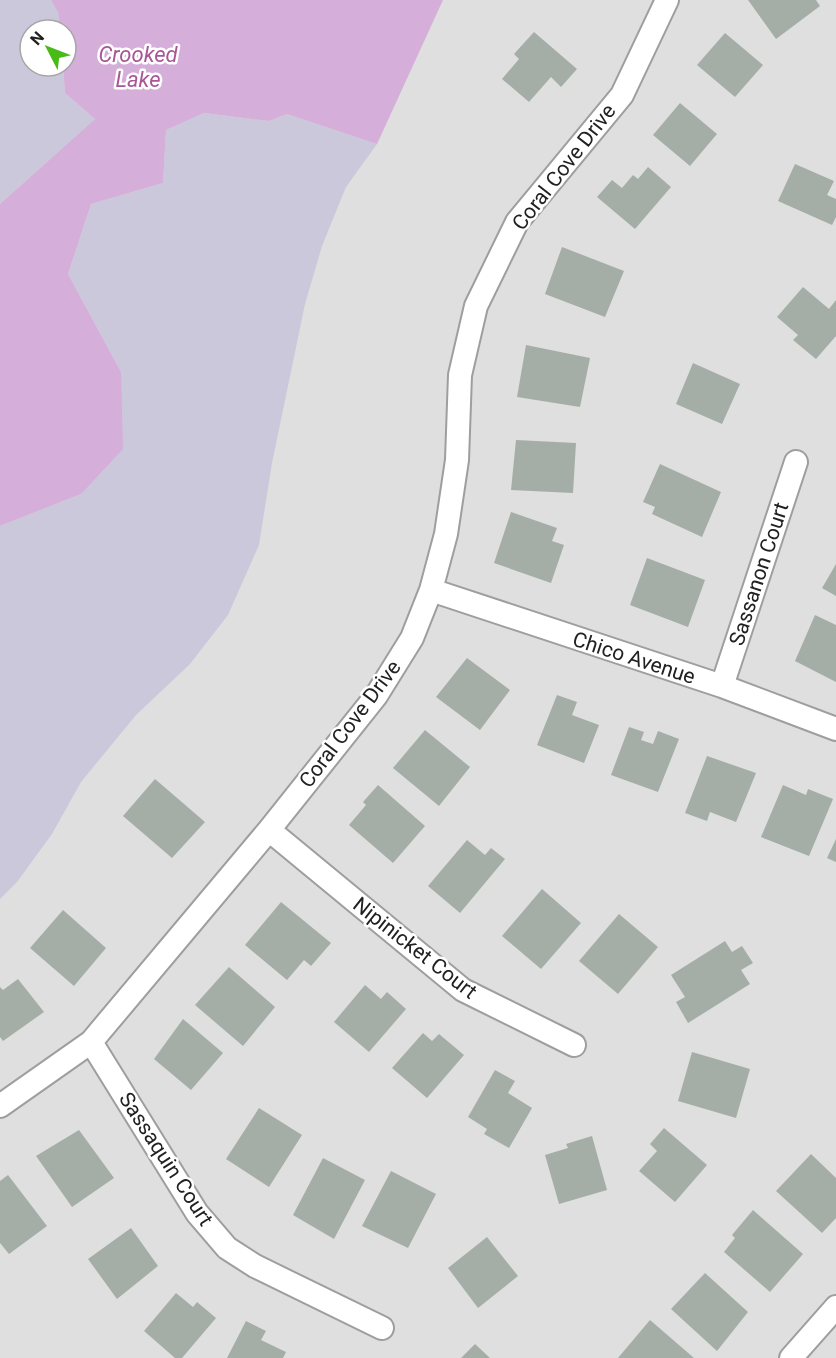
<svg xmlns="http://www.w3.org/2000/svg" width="836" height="1358" font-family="Roboto,sans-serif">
<rect width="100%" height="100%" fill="#e9f0eb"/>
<!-- residential -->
<path fill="#dedfde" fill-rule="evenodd" d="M0 0H836V1358H0ZM30 30H66V66H30Z"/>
<!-- wetland -->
<path fill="#ccc8dc" d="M0 0H51L58 11 60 30H30V66H63L65 93 95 119 0 204Z
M204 113 269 121 287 114 377 144 346 187 322 246 305 304 272 463 259 545 228 615 190 664 136 715 81 782 52 834 17 882 0 899V526L81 494 121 372 68 274 91 204 163 183 166 130Z"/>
<!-- water -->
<path fill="#d5aed9" d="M51 0H443L377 144 287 114 269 121 204 113 166 130 163 183 91 204 68 274 121 372 123 449 81 494 0 526V204L95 119 65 93 63 66H66V30H60L58 12Z"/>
<!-- building -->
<path fill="#a5aea6" d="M748 0H816L820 6 776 39Z
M534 32 577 69 561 87 551 77 529 102 502 79 519 59 514 54Z
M725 33 763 65 735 97 697 65Z
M680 103 717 134 690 166 653 135Z
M795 164 834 181 827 195 836 199V217L832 225 778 201Z
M648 167 671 187 635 229 597 197 612 180 622 188 633 175 638 179Z
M562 247 624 271 605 317 545 294Z
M803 287 829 309 836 300V336L816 359 793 340 798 335 777 317Z
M526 345 590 358 580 407 517 397Z
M693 363 740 384 722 424 676 404Z
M516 440 576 443 573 493 511 490Z
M660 464 721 492 702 537 652 514 655 507 643 502Z
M511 512 557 528 552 541 564 545 551 583 494 563Z
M647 558 705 580 688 627 630 605Z
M836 564V596L822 588Z
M815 615 836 625V682L795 661Z
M467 658 510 690 480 730 436 697Z
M557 695 577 702 572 715 599 725 584 763 537 745Z
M629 727 644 732 641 740 653 744 658 731 679 739 658 792 611 775Z
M425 730 470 767 439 806 393 768Z
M707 756 756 773 736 822 710 812 707 821 685 813Z
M155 779 205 822 172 858 123 816Z
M378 785 425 826 393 863 349 825 366 805 363 802Z
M783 785 806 795 808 789 833 799 809 856 761 837Z
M836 839V862L827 858Z
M467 840 485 855 491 848 505 859 460 913 428 886Z
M542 889 581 923 541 969 502 936Z
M281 902 331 943 311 966 304 960 287 980 245 945Z
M63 910 106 948 74 986 30 948Z
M619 914 658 947 618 994 579 961Z
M725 941 732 952 742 946 753 963 741 970 750 984 688 1023 676 1002 685 997 671 975Z
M229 967 275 1007 243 1046 195 1005Z
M18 979 44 1012 3 1041 0 1037V987L3 990Z
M365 985 381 999 387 992 406 1009 369 1052 334 1022Z
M183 1019 223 1053 191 1090 154 1059Z
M423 1033 432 1041 439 1034 464 1055 427 1098 392 1068Z
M692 1052 750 1069 736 1118 678 1101Z
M495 1070 515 1081 508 1093 532 1108 509 1148 484 1134 487 1129 468 1117Z
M259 1108 302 1135 269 1187 226 1159Z
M664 1128 707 1165 675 1202 639 1171 657 1151 650 1144Z
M79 1130 114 1178 72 1207 36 1156Z
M592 1136 607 1190 559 1204 545 1155 568 1148 566 1144Z
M811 1154 836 1178V1218L822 1233 776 1191Z
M323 1158 365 1180 334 1239 293 1215Z
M391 1171 436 1194 408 1248 362 1226Z
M8 1175 47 1226 9 1254 0 1243V1181Z
M753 1210 803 1254 770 1292 724 1252 735 1238 732 1235Z
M131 1228 158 1266 117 1299 88 1259Z
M487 1237 518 1276 478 1308 448 1268Z
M705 1273 748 1312 717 1351 671 1309Z
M176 1293 193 1307 197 1302 216 1318 182 1358H175L144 1331Z
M650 1320 694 1358H618Z
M246 1321 266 1331 261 1340 286 1352 283 1358H227Z
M475 1344 490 1358H461Z"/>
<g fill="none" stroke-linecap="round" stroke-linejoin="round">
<!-- minor casing -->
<g stroke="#9e9e9e" stroke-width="26">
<path id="minor" d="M431 590 722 686 836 729
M722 686 796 462
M269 830 463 990 574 1045
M91 1042 197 1213 227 1248 255 1266 382 1328
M0 1106 91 1042 269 830 376 696 412 638 431 590 446 534 457 460 460 375 476 306 517 222 622 95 667 0
M791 1358 836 1307"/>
</g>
<!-- minor -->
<use href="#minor" stroke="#fff" stroke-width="22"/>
</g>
<g text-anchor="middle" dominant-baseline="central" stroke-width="5" stroke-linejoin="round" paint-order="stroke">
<!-- street labels -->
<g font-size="21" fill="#212121" stroke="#fff">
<text transform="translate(564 167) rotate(-52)">Coral Cove Drive</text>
<text transform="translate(759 574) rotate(-72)">Sassanon Court</text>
<text transform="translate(634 658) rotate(18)">Chico Avenue</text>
<text transform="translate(350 724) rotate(-53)">Coral Cove Drive</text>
<text transform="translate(415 948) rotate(38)">Nipinicket Court</text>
<text transform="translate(166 1159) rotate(57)">Sassaquin Court</text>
</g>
<!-- water labels -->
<g font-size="22" font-style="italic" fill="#a75797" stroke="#fff">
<text x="138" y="54">Crooked<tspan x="138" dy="25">Lake</tspan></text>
</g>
</g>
<!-- north arrow -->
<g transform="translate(48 48) rotate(312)"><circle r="28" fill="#ffffff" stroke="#a6a6a6" stroke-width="1.5"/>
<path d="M0-4.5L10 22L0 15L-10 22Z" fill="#48bb17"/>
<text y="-9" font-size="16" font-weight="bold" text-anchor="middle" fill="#212121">N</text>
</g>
</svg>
